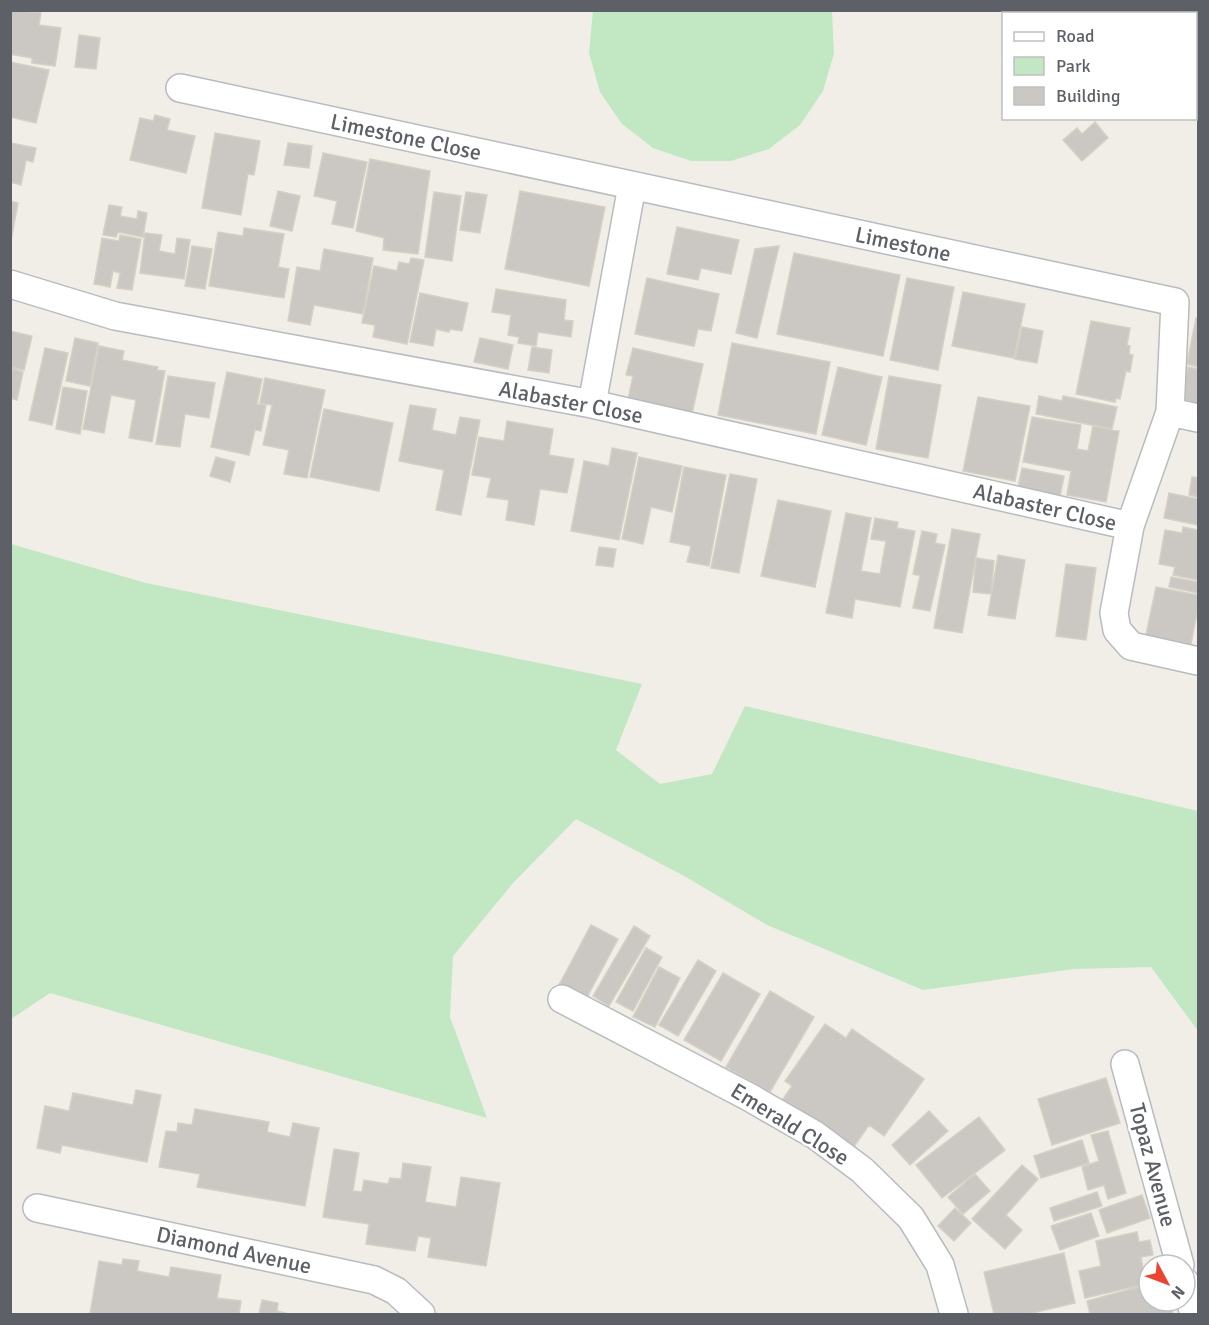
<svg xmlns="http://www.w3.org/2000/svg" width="1209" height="1325" font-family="Signika,sans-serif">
<rect width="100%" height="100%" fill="#f0eee6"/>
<!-- green -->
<path fill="#c2e8c3" d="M832 11 834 53 823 91 800 125 769 149 731 161H691L653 148 622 124 600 92 589 53 593 11Z
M11 544 146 583 642 684 616 750 660 784 712 774 745 706 1198 811V1031L1151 967 1074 969 923 990 767 925 686 877 576 819 514 882 453 956 450 1017 487 1118 50 993 11 1019Z"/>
<!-- building -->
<path fill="#cbc8c3" stroke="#d5d0c4" stroke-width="1.5" d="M10 10 41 13 39 25 61 28 55 66 32 63V58L10 54Z
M79 35 100 38 96 69 75 67Z
M10 62 49 70 36 123 10 117Z
M155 115 170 119 167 130 195 136 186 173 130 160 140 118 153 121Z
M1095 122 1108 138 1082 161 1063 140 1077 128 1082 134Z
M215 133 260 141 254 175 248 174 241 215 202 208Z
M11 143 36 148 33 162 26 160 21 185 10 182Z
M288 143 312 146 309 168 284 165Z
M323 153 367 162 353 228 332 224 337 201 314 196Z
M370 159 430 171 418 254 383 250 384 238 356 231Z
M278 191 300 196 292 231 270 226Z
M520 191 605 207 589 286 505 269Z
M434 192 461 196 452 261 425 257Z
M466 192 487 195 480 233 460 230Z
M10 201 18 203 10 246Z
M109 205 122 207 120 216 137 219 138 211 147 213 143 237 118 232 116 237 103 235Z
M677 227 739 240 731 274 701 268 698 280 667 274Z
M244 228 284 234 278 267 289 269 284 298 209 286 218 232 243 236Z
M145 233 162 235 159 251 175 254 177 238 190 240 184 279 140 273Z
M120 235 141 239 132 290 117 288 120 273 113 271 110 287 94 284 102 238 119 241Z
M192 246 212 249 205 289 185 286Z
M779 246 757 338 736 333 755 249Z
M324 249 373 258 363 314 314 305 310 325 288 321 297 267 320 271Z
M794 253 900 275 883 356 777 334Z
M411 258 424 260 407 344 373 337 375 325 362 323 374 266 397 271 399 262 409 264Z
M647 278 719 294 711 331 698 329 694 346 635 334Z
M907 278 954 287 938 370 890 360Z
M496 289 566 300 564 320 573 321 571 337 538 332 536 346 518 343 519 337 508 335 511 315 492 312Z
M963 292 1025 304 1014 358 952 346Z
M420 293 468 303 462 331 450 329 449 332 436 329 433 346 410 342Z
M1196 318H1198V367L1187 364Z
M1091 321 1130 328 1127 345 1130 346 1129 354 1133 355 1130 372 1126 371 1120 399 1116 398 1115 402 1076 394Z
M1022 327 1043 331 1037 363 1015 359Z
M10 331 32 336 24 370 10 367Z
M75 338 98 343 90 386 66 381Z
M480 338 513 345 508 369 474 362Z
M732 343 830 362 816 434 718 415Z
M99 346 124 351 122 360 158 367 157 370 165 371 152 442 129 438 136 400 111 395 104 433 83 429Z
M532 347 552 350 549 373 528 370Z
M45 348 68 353 52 425 29 420Z
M633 348 703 364 691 418 627 404 633 376 626 375Z
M838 367 882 377 866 445 822 435Z
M1188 367 1198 369V415L1191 413 1193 402 1181 399Z
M13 369 23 372 17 400 10 398V375Z
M227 372 262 379 257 404 266 405 261 431 255 430 249 455 211 447Z
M168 376 215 383 209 418 185 414 180 447 156 444Z
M889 376 941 385 928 458 876 449Z
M265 378 325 390 307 478 284 474 289 450 263 445 272 405 260 403Z
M63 387 87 391 80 434 56 429Z
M1039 396 1062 401 1063 396 1117 407 1112 429 1036 414Z
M978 397 1030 406 1015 481 963 471Z
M410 405 436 409 432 430 456 435 460 417 480 420 461 515 436 510 444 470 399 461Z
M324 409 393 423 379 491 310 477Z
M1032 417 1081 425 1077 449 1088 451 1093 426 1119 431 1106 502 1067 495 1071 471 1023 462Z
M507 421 553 429 549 455 574 459 567 493 540 489 534 525 506 520 509 500 487 497 491 478 472 475 479 437 504 441Z
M612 448 637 453 619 540 571 531 584 461 609 466Z
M216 457 235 462 230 482 210 476Z
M639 457 682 466 672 512 651 507 643 544 622 539Z
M684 467 726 475 709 566 687 562 691 546 670 542Z
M1022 468 1064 476 1059 501 1017 492Z
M730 474 757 479 739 573 711 568Z
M1192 477 1198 478V497L1189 495Z
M1169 493 1198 499V525L1164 518Z
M778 500 831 511 815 587 761 576Z
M846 513 871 518 861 571 880 574 886 541 871 539 875 518 898 522 897 528 915 531 900 607 855 599 852 618 826 613Z
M1183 527 1198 530V580L1173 575 1175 567 1159 564 1165 530 1182 533Z
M952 529 980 534 962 633 934 628Z
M922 531 937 534 935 543 945 545 930 611 913 608 920 576 913 574Z
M599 547 616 549 613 567 596 565Z
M998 555 1025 560 1015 619 988 615Z
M976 558 994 561 991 594 973 592Z
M1066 564 1096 568 1086 640 1056 636Z
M1171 577 1198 582V593L1169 587Z
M1156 587 1198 595V608L1191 644 1146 635Z
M591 925 618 939 586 999 559 985Z
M634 926 650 936 609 1006 593 996Z
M646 948 662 957 633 1011 616 1002Z
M698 960 716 971 678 1036 659 1025Z
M659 967 680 978 655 1027 633 1017Z
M723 973 760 994 721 1061 684 1040Z
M770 991 814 1017 770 1092 726 1067Z
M825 1024 846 1038 852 1029 924 1079 884 1136 869 1125 849 1154 779 1105 792 1086 785 1081Z
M1106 1078 1120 1123 1052 1145 1038 1099Z
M136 1090 161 1095 147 1162 62 1145 60 1153 37 1148 45 1106 69 1111 73 1093 133 1105Z
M195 1109 269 1122 267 1132 290 1137 293 1123 319 1128 305 1206 197 1187 200 1174 159 1167 166 1131 177 1132 178 1123 192 1125Z
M929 1111 948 1131 910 1165 892 1145Z
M979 1117 1005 1150 942 1198 916 1165Z
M1108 1131 1126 1193 1108 1199 1104 1185 1088 1190 1082 1167 1099 1161 1091 1135Z
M1082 1140 1089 1163 1041 1178 1034 1156Z
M334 1149 359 1153 353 1191 362 1192 364 1180 388 1184 390 1178 401 1179 403 1163 431 1167 425 1202 456 1207 461 1177 500 1183 486 1266 428 1257 431 1238 418 1236 415 1251 366 1244 369 1224 323 1217Z
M1022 1165 1038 1179 1006 1215 1022 1230 1005 1249 972 1219Z
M975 1174 990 1191 963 1214 948 1197Z
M1097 1192 1102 1206 1054 1221 1050 1208Z
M1142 1195 1150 1218 1107 1233 1099 1210Z
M955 1208 971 1223 954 1241 938 1226Z
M1091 1213 1099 1236 1060 1250 1051 1226Z
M1137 1232 1139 1242 1150 1240 1153 1255 1141 1257 1146 1284 1085 1298 1079 1271 1101 1266 1096 1241Z
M1064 1253 1075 1303 1028 1314H994L984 1272Z
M123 1259 139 1261 137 1271 169 1277 171 1267 221 1275 217 1298 241 1301 239 1314H90L99 1261 122 1265Z
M1149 1284V1301H1169L1173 1314H1090L1087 1301Z
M262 1300 278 1303 277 1311 285 1313 284 1314H259Z"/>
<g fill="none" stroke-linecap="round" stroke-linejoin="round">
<!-- street casing -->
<g stroke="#b8bbc0" stroke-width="30">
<path id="street" d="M180 88 1175 302 1170 412 1130 526 1114 613 1117 630 1131 646 1198 661
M10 284 115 316 592 404 1130 526
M592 404 632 186
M1170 412 1198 418
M562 999 749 1097 815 1135 862 1170 911 1218 940 1265 954 1314
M1125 1064 1180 1265
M37 1208 374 1280 396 1291 421 1314
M1185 1282 1194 1314"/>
</g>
<!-- street -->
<use href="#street" stroke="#fff" stroke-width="27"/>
</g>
<g text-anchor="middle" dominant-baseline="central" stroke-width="5" stroke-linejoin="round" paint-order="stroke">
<!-- street labels -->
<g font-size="22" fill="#5d6167" stroke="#fff">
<text transform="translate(406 137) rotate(12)">Limestone Close</text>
<text transform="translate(903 244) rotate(12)">Limestone</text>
<text transform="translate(571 402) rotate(11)">Alabaster Close</text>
<text transform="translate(1045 507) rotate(13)">Alabaster Close</text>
<text transform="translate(790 1124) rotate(32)">Emerald Close</text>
<text transform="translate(1153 1165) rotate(75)">Topaz Avenue</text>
<text transform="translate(234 1250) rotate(12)">Diamond Avenue</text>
</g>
</g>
<!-- border -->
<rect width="1209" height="1325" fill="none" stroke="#5d6167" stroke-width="24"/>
<!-- legend -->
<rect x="1002" y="12" width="195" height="108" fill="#ffffff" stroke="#bec0c2" stroke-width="1.5"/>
<rect x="1014" y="32" width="30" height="9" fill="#ffffff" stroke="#bec0c2" stroke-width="1.5"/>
<text x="1056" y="42" font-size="18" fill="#5d6167">Road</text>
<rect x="1014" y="57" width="30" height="18" fill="#c2e8c3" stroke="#bec0c2" stroke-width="1.5"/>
<text x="1056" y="72" font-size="18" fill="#5d6167">Park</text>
<rect x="1014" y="87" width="30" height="18" fill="#cbc8c3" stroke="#bec0c2" stroke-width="1.5"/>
<text x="1056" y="102" font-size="18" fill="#5d6167">Building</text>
<!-- north arrow -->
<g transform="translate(1167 1283) rotate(131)"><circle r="28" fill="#ffffff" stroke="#bec0c2" stroke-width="1.5"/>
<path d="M0-4.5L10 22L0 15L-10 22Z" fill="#ed432f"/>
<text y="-9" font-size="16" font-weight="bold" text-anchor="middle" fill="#5d6167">N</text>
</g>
</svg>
